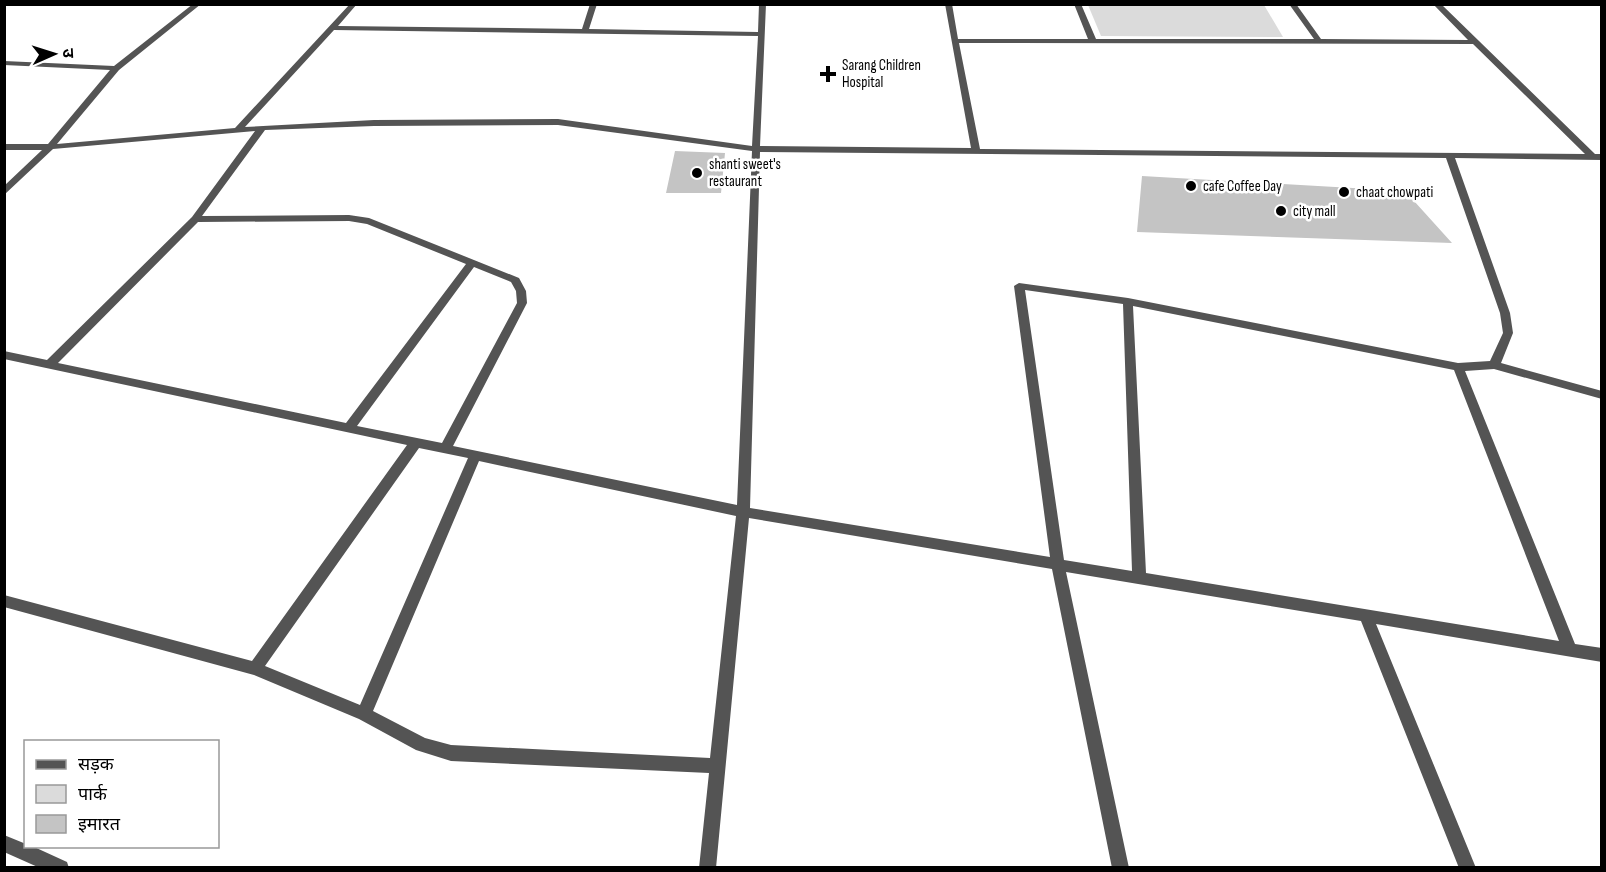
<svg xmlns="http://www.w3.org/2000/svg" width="1606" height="872" font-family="'Sofia Sans Condensed','Noto Sans Devanagari',sans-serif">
<rect width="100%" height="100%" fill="#fff"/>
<!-- green -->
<path fill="#dbdbdb" d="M1088 5H1264L1283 37 1101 36Z"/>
<!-- building -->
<path fill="#c4c4c4" d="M675 151 725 153 721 193H666Z
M1142 176 1405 191 1452 243 1137 232Z"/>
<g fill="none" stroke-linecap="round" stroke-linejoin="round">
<!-- street -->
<path fill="#545454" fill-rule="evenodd" d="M193 4H201L119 70 57 144 235 128 350 4H357L338 26 582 29 590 4H597L589 29 758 32 759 4H766L760 146 971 148 945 4H952L958 39H1088L1074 4H1081L1096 39H1314L1289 4H1296L1321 39 1468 40 1433 4H1441L1595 154H1602V160L1455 158 1510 313 1513 333 1501 363 1602 391V399L1494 369 1465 371 1575 644 1602 648V662L1376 624 1476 868H1459L1361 621 1066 572 1129 868H1112L1052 569 749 518 716 868H699L709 773 451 761 416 750 359 719 254 675 4 607V595L252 661 407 445 4 359V351L47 360 192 217 255 131 53 149 4 195V186L42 150H4V144H48L110 70 4 65V61L114 66ZM334 30 758 36 752 146 558 119 374 120 245 127ZM959 43 1473 44 1585 154 980 149ZM558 125 752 151 737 505 453 446 527 303 526 291 519 278 369 218 349 215 202 216 265 130 374 126ZM760 152 1446 158 1500 313 1503 333 1490 361 1458 363 1128 298 1019 283 1014 286 1050 557 750 508ZM349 221 367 224 466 264 346 423 58 363 198 222ZM474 267 511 282 516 291 517 303 442 443 357 426ZM1025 290 1123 304 1132 571 1064 560ZM1133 306 1454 370 1559 641 1146 573ZM419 448 468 458 360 705 265 666ZM479 461 736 516 710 758 451 745 425 738 373 711Z
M4 835 26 844V846H32L67 862 69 868H40L4 852Z"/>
</g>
<!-- markers -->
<g fill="#000" stroke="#fff" stroke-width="2">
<path d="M825 65h6v6h6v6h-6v6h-6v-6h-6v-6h6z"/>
<circle cx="697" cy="173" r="6"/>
<circle cx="1191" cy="186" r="6"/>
<circle cx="1344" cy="192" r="6"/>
<circle cx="1281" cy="211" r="6"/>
</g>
<g text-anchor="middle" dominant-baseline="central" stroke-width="5" stroke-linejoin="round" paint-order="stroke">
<!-- far-poi labels -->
<g font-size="15" fill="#000" stroke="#fff" text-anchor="start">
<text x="842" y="65">Sarang Children<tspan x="842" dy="17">Hospital</tspan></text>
<text x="709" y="164">shanti sweet's<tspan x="709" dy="17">restaurant</tspan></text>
<text x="1203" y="186">cafe Coffee Day</text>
<text x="1356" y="192">chaat chowpati</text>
<text x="1293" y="211">city mall</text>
</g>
</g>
<!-- border -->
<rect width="1606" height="872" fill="none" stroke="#000000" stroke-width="12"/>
<!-- legend -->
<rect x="24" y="740" width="195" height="108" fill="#ffffff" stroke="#999999" stroke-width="1.5"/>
<rect x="36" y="760" width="30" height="9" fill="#545454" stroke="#999999" stroke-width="1.5"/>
<text x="78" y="770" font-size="18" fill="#000000">सड़क</text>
<rect x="36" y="785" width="30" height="18" fill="#dbdbdb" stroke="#999999" stroke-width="1.5"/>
<text x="78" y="800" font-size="18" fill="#000000">पार्क</text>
<rect x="36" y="815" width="30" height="18" fill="#c4c4c4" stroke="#999999" stroke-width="1.5"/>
<text x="78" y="830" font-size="18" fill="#000000">इमारत</text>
<!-- north arrow -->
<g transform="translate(54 54) rotate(87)" stroke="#ffffff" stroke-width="4.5" paint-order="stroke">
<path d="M0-4.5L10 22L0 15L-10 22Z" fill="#000000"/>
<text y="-9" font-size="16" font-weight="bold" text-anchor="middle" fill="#000000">उ</text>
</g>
</svg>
